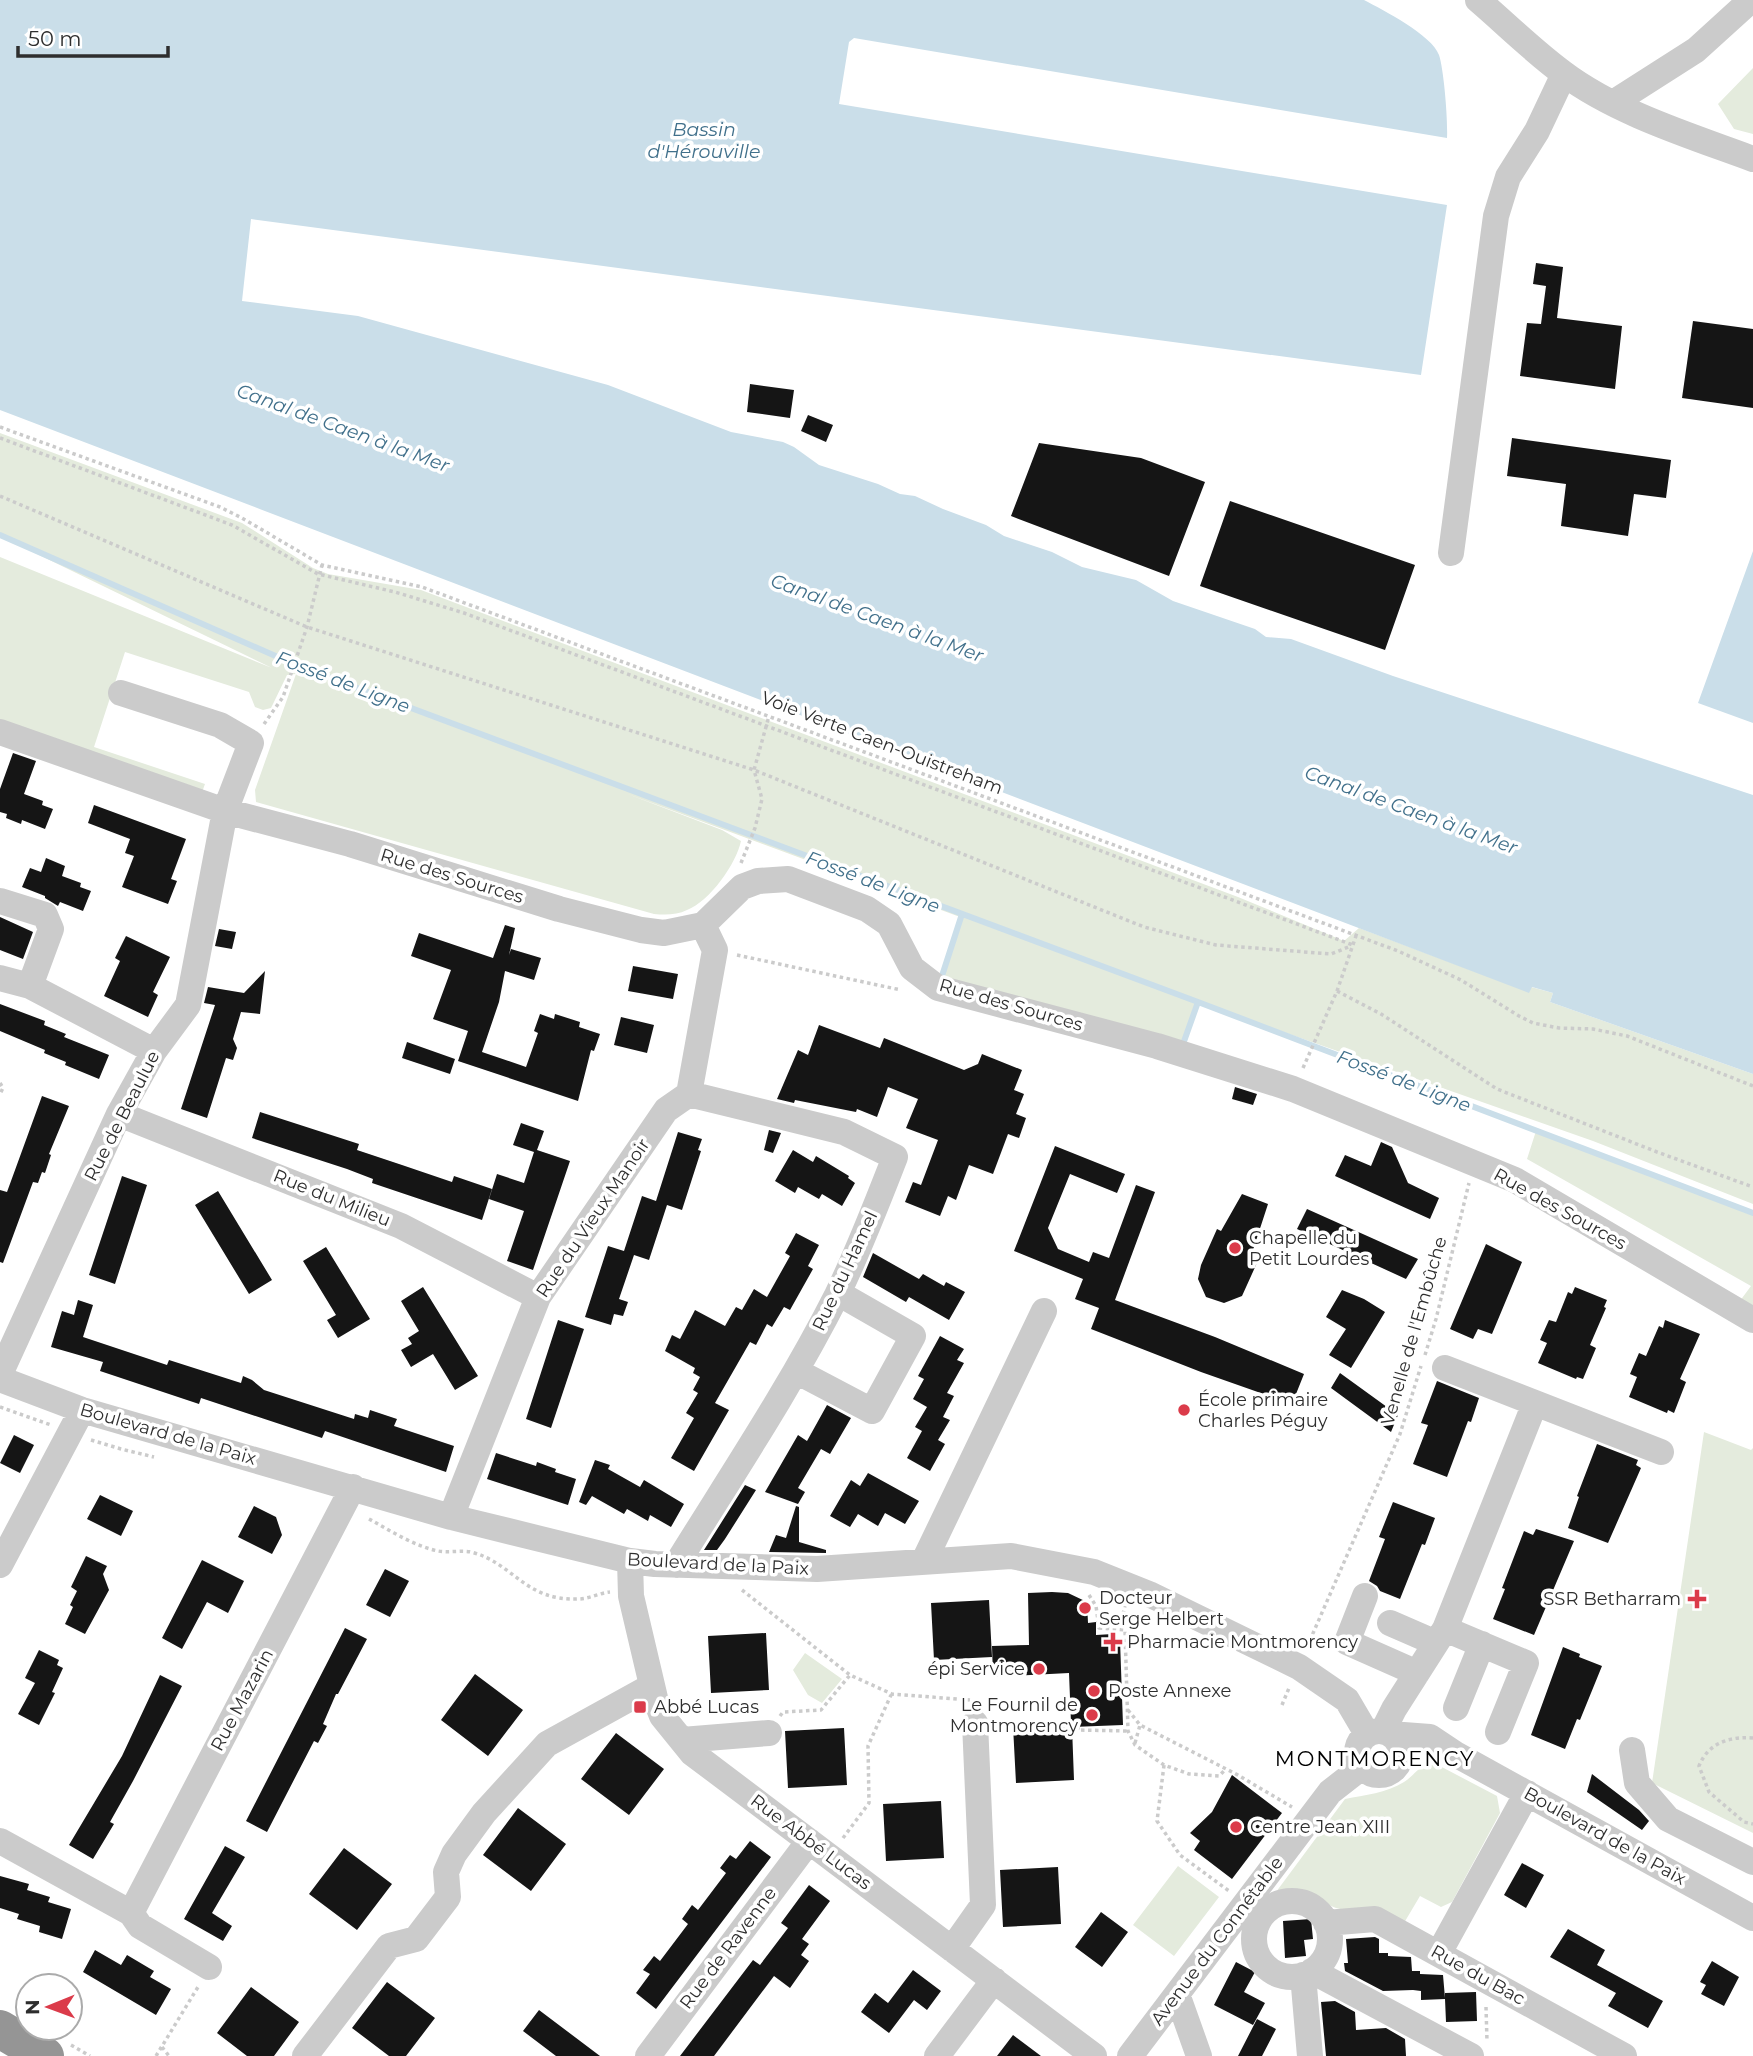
<svg xmlns="http://www.w3.org/2000/svg" width="1753" height="2056" font-family="Montserrat,sans-serif">
<rect width="100%" height="100%" fill="#fff"/>
<!-- green -->
<path fill="#e4ebdd" d="M1753 68V134L1734 129 1718 104Z
M0 433 242 523 313 568 328 574 421 590 1238 897 1344 941 1359 928 1529 992 1531 987 1553 993 1550 1002 1753 1074V1204L1593 1141 1198 1002 1178 1051 940 984 960 917 625 793 722 830 741 841C736 864 710 901 687 910 677 915 666 915 654 914L256 802 255 790 296 674 287 675 273 704 271 708 263 710 255 707 249 692 125 652 94 747 205 784 201 795 0 722V557L272 668 0 536Z
M1536 1131 1753 1213V1320L1734 1309 1751 1286 1527 1159Z
M1704 1432 1751 1450 1753 1448V1833L1652 1783Z
M805 1653 842 1679 822 1703 808 1695 793 1670Z
M1436 1764 1497 1796 1500 1813 1452 1902 1441 1907 1420 1896 1404 1923 1336 1908 1300 1893 1276 1892 1345 1799C1365 1795 1386 1793 1404 1782 1419 1772 1413 1768 1436 1764Z
M1178 1866 1219 1897 1174 1956 1133 1925Z"/>
<!-- water -->
<path fill="#cadee9" d="M0 0H1364C1383 10 1432 35 1439 55 1444 70 1448 121 1447 138L854 38 849 42 839 104 1447 205 1421 375 251 219 242 301 358 316 608 385 731 432 783 442 794 447 819 465 878 484 900 494 915 496 943 509 986 525 1004 536 1052 552 1082 567 1136 580 1173 601 1255 629 1266 637 1291 639 1393 676 1753 795V1074L1550 1002 1553 993 1532 987 1529 993 0 410Z
M1753 551V723L1698 703Z"/>
<g fill="none" stroke-linecap="round" stroke-linejoin="round">
<!-- stream -->
<path stroke="#cadee9" stroke-width="6" d="M0 535 296 665 1198 1002 1753 1213
M940 982 962 914
M1182 1047 1198 1002"/>
</g>
<!-- building -->
<path fill="#151515" d="M1536 263 1563 267 1557 318 1622 326 1615 389 1520 376 1527 323 1541 324 1546 286 1533 284Z
M1693 321 1753 329V408L1682 398Z
M750 384 794 390 790 418 747 412Z
M808 415 833 425 826 442 801 431Z
M1512 438 1671 460 1666 498 1634 494 1628 536 1561 526 1566 484 1507 476Z
M1039 443 1141 458 1205 482 1169 576 1011 516Z
M1230 501 1415 565 1385 650 1200 586Z
M13 753 36 761 24 794 43 801 42 805 53 809 45 829 22 820 21 824 6 818 7 814 0 812V789Z
M94 805 186 839 171 879 177 881 168 904 122 887 134 856 125 853 130 839 88 823Z
M46 858 65 866 62 876 81 883 80 887 91 891 83 911 60 902 58 906 45 898V896L22 887 30 868 41 872Z
M0 917 33 932 23 959 0 950Z
M505 925 515 928 509 955 511 949 541 958 534 980 505 971 499 1002 482 1052 526 1067 538 1033 534 1031 540 1014 554 1019 555 1014 580 1022 579 1027 600 1034 594 1051 591 1050 578 1101 458 1061 468 1031 433 1019 451 970 411 956 419 933 493 958Z
M219 929 236 932 232 949 215 946Z
M126 936 170 957 153 992 158 995 148 1017 104 996 120 961 115 958Z
M633 966 678 974 673 999 628 991Z
M265 971 260 1014 241 1012 233 1039 237 1048 233 1060 226 1058 207 1118 181 1109 215 1005 204 1003 208 987 244 993Z
M0 1004 45 1021 44 1025 66 1034 64 1037 109 1055 99 1079 65 1065 66 1062 44 1053 45 1050 0 1031Z
M621 1017 654 1025 647 1053 614 1045Z
M819 1025 880 1048 884 1038 964 1070 978 1064 982 1054 1022 1070 1014 1090 1024 1094 1016 1114 1026 1118 1019 1138 1008 1134 993 1174 969 1165 956 1200 948 1196 940 1216 905 1202 913 1182 921 1185 938 1140 906 1128 918 1099 888 1087 877 1117 857 1109 856 1112 795 1100 794 1103 777 1099 798 1050 808 1055Z
M407 1042 455 1059 450 1074 402 1058Z
M1235 1087 1257 1094 1253 1105 1232 1099Z
M42 1096 69 1106 49 1154 51 1155 45 1173 42 1172 38 1183 33 1182 3 1263 0 1262V1190L7 1192Z
M260 1112 359 1144 357 1150 402 1165 452 1182 454 1176 492 1189 482 1220 372 1183 373 1179 347 1169 252 1138Z
M521 1123 544 1131 537 1150 570 1161 533 1270 507 1261 524 1211 489 1199 497 1174 524 1183 534 1152 513 1145Z
M769 1130 781 1133 773 1153 764 1150Z
M678 1132 702 1139 698 1150 701 1151 682 1210 667 1205 649 1260 634 1255 619 1299 628 1302 623 1316 614 1314 611 1325 585 1317 608 1246 624 1251 642 1196 656 1201Z
M1381 1142 1392 1147 1408 1183 1439 1198 1430 1219 1335 1176 1345 1155 1371 1166Z
M1055 1146 1125 1174 1117 1193 1070 1174 1048 1228 1058 1249 1089 1262 1093 1252 1109 1258 1136 1185 1155 1192 1115 1300 1215 1337 1304 1374 1292 1404 1201 1372 1091 1329 1099 1308 1075 1299 1083 1279 1014 1251Z
M793 1150 813 1162 816 1156 849 1176 848 1178 855 1183 842 1206 822 1194 819 1199 798 1187 795 1193 775 1181Z
M122 1176 147 1185 115 1284 89 1275Z
M218 1191 272 1280 249 1294 195 1205Z
M1242 1194 1268 1204 1253 1250 1261 1254 1242 1296 1224 1303 1206 1297 1198 1279 1201 1265 1217 1229 1221 1231Z
M1307 1209 1374 1239 1418 1259 1406 1279 1297 1229Z
M796 1233 819 1245 808 1266 813 1269 790 1310 784 1307 772 1327 767 1324 756 1345 750 1342 715 1403 729 1410 694 1471 671 1458 694 1418 686 1413 698 1393 693 1390 700 1377 693 1373 695 1368 665 1351 672 1335 680 1339 695 1310 725 1326 736 1307 742 1310 754 1289 767 1297 790 1256 785 1253Z
M1486 1244 1522 1262 1492 1334 1478 1329 1473 1339 1450 1329Z
M326 1247 370 1319 338 1338 327 1320 336 1315 303 1261Z
M873 1253 919 1279 923 1274 944 1286 946 1282 965 1292 949 1320 909 1297 906 1302 863 1277Z
M423 1287 478 1376 455 1390 433 1354 411 1367 401 1350 412 1344 408 1338 419 1331 401 1301Z
M1575 1287 1607 1300 1604 1307 1606 1308 1590 1345 1596 1348 1583 1379 1577 1377 1576 1379 1538 1363 1547 1343 1540 1340 1549 1320 1556 1322 1568 1292 1572 1294Z
M1342 1290 1364 1299 1385 1312 1351 1368 1329 1355 1346 1329 1326 1317Z
M78 1300 93 1305 83 1337 167 1365 169 1360 241 1383 243 1376 252 1380 264 1390 354 1419 355 1414 368 1418 370 1410 397 1419 394 1426 454 1446 446 1472 325 1431 322 1438 201 1398 199 1404 100 1371 103 1362 51 1347 62 1311 74 1315Z
M558 1320 584 1329 551 1428 526 1419Z
M1665 1320 1700 1334 1680 1379 1686 1382 1674 1413 1668 1410 1667 1413 1629 1397 1637 1377 1630 1374 1639 1353 1646 1356 1659 1326 1663 1328Z
M940 1336 964 1349 957 1360 964 1363 947 1393 954 1396 943 1417 950 1420 938 1440 945 1444 930 1471 907 1458 922 1431 915 1427 927 1407 913 1399 924 1379 918 1376Z
M1340 1373 1398 1415 1391 1432 1331 1388Z
M1437 1381 1479 1398 1471 1422 1468 1421 1447 1477 1413 1464 1428 1425 1421 1423Z
M827 1405 851 1418 830 1454 821 1449 798 1488 805 1492 798 1504 765 1492 798 1435 807 1441Z
M14 1435 34 1445 20 1473 0 1463Z
M1597 1444 1638 1460 1636 1465 1641 1468 1608 1543 1568 1528 1579 1497 1577 1496Z
M496 1453 536 1466 537 1462 556 1469 555 1472 576 1479 568 1505 487 1479Z
M595 1460 610 1465 608 1469 640 1487 644 1480 684 1504 671 1527 650 1515 648 1521 627 1509 624 1514 592 1496 586 1505 579 1502Z
M868 1473 919 1501 905 1524 885 1513 878 1526 858 1514 850 1527 830 1516 851 1480 860 1486Z
M745 1485 756 1490 725 1539 717 1550H704Z
M100 1495 133 1511 121 1536 87 1519Z
M1393 1502 1435 1518 1425 1545 1422 1544 1400 1599 1380 1591 1377 1586 1369 1581 1385 1539 1379 1537Z
M254 1506 276 1517 282 1535 272 1554 238 1537Z
M796 1506 799 1507V1542L826 1550V1553L769 1552 776 1535 786 1538Z
M1536 1529 1574 1541 1534 1635 1493 1619 1505 1589 1502 1588 1524 1531 1533 1535Z
M86 1556 107 1566 103 1574 109 1590 85 1634 65 1624 73 1607 70 1605 77 1591 71 1587Z
M202 1560 244 1581 228 1613 207 1602 182 1649 162 1638Z
M385 1569 409 1581 390 1617 366 1605Z
M1052 1592 1068 1593 1087 1602 1088 1623 1096 1622V1635L1113 1634 1120 1640 1123 1725 1072 1727 1074 1780 1016 1783 1013 1726 1071 1723 1069 1673 993 1677 992 1646 1029 1645 1028 1593Z
M989 1600 992 1657 934 1660 931 1603Z
M345 1628 367 1639 338 1694H336L323 1724 327 1726 318 1743 314 1741 267 1832 246 1821Z
M766 1633 769 1690 711 1693 708 1636Z
M1563 1647 1580 1654 1579 1657 1602 1666 1580 1720 1577 1719 1565 1749 1531 1735Z
M39 1650 59 1660 57 1665 63 1668 52 1692 55 1693 39 1725 18 1714 35 1683 25 1678Z
M475 1674 523 1710 488 1756 441 1720Z
M160 1675 182 1686 133 1781 110 1822 114 1824 93 1859 69 1845 122 1756Z
M844 1728 847 1785 788 1788 785 1731Z
M616 1733 664 1769 629 1815 581 1779Z
M1592 1774 1639 1810 1649 1821 1642 1830 1587 1792Z
M1232 1775 1282 1813 1232 1879 1194 1850 1200 1841 1190 1833 1212 1812Z
M941 1801 944 1858 886 1861 883 1804Z
M518 1808 566 1844 531 1891 483 1855Z
M750 1841 771 1857 656 2009 636 1993 650 1974 643 1970 654 1956 660 1961 688 1924 682 1919 692 1905 698 1910 726 1873 720 1868 730 1855 736 1859Z
M225 1846 245 1857 212 1913 232 1926 223 1941 184 1919Z
M344 1848 392 1884 357 1930 309 1894Z
M1522 1863 1544 1875 1526 1908 1504 1895Z
M1058 1867 1061 1924 1003 1927 1000 1870Z
M0 1876 29 1884 27 1890 50 1897 48 1902 71 1909 62 1939 39 1932 40 1926 17 1919 19 1914 0 1908Z
M809 1885 830 1901 802 1939 809 1944 801 1955 809 1961 790 1988 774 1976 714 2056H680L753 1960 760 1965 788 1928 781 1923Z
M1101 1912 1128 1932 1102 1967 1075 1947Z
M1311 1919 1313 1939 1304 1940 1306 1956 1285 1958 1283 1921Z
M1568 1929 1605 1950 1597 1965 1663 2001 1648 2028 1608 2006 1616 1993 1550 1957Z
M1375 1937 1379 1939V1953H1388V1956L1411 1957 1412 1971H1420V1974L1443 1975 1445 1998V1993L1476 1992 1477 2021 1446 2022 1445 1999 1421 2000V1991L1413 1990 1383 1991 1345 1971 1344 1963H1348L1346 1939Z
M95 1950 121 1965 127 1955 154 1971 150 1977 171 1989 156 2015 83 1972Z
M1712 1961 1739 1977 1724 2006 1701 1994 1706 1985 1700 1982Z
M1236 1962 1255 1972 1244 1992 1265 2003 1253 2025 1214 2005Z
M913 1970 941 1991 927 2010 914 2000 889 2033 861 2012 875 1993 888 2003Z
M387 1982 435 2018 406 2056H389L352 2028Z
M251 1987 299 2022 274 2056H247L217 2033Z
M1335 2001 1355 2012 1356 2030 1386 2028 1405 2039 1406 2056H1326L1321 2002Z
M539 2010 600 2056H556L523 2031Z
M1257 2019 1276 2029 1262 2056H1238Z
M1013 2035 1041 2056H997Z"/>
<g fill="none" stroke-linecap="round" stroke-linejoin="round">
<!-- path -->
<path stroke="#cbcbcb" stroke-width="3.5" stroke-dasharray="3.5 3.5" stroke-linecap="butt" d="M0 427 220 507 242 518 322 565 422 587 1398 951 1461 980 1519 1016 1533 1023 1559 1028 1593 1029 1627 1036 1753 1086
M0 438 232 525 318 574 395 592 464 613 1353 945
M0 496 307 627 754 770 1144 927 1216 945 1331 954 1351 946
M264 724 283 697 307 627 322 565
M741 863 755 828 762 799 754 770 769 716
M737 955 901 990
M1337 991 1381 1014 1497 1089 1657 1152 1753 1187
M1303 1068 1337 991 1356 936
M0 1083 3 1088 0 1094
M1425 1355 1436 1319 1469 1183
M0 1407 51 1425
M91 1440 121 1449 154 1457
M369 1519C391 1531 414 1546 438 1551 449 1553 461 1550 471 1552 514 1563 524 1601 578 1599 589 1599 599 1593 610 1592
M742 1590 850 1675 892 1694 970 1700
M1089 1595 1096 1606 1099 1628 1125 1630 1128 1731 1135 1745 1164 1765 1189 1774 1219 1776 1226 1769
M1105 1619 1122 1618 1125 1606
M1307 1647 1400 1434 1421 1366
M1282 1705 1289 1688
M1128 1710 1140 1725 1236 1774 1292 1807
M780 1716 783 1712 821 1710 850 1675
M1078 1726V1730L1128 1731
M1753 1738C1730 1736 1708 1743 1699 1766L1709 1792 1744 1822 1753 1824
M1135 1743 1140 1725
M1164 1765 1157 1821 1180 1855 1229 1891
M843 1838 869 1803 868 1746 891 1695
M1486 2007 1487 2041
M71 2045 90 2056
M162 2047 169 2056
M156 2056 198 1987"/>
<!-- minor -->
<path stroke="#cbcbcb" stroke-width="26" d="M1478 0C1506 24 1533 51 1563 73 1616 113 1691 136 1753 159
M1613 103 1696 50 1751 0
M1451 553 1496 216 1508 177 1537 131 1564 74
M0 732 225 811 350 844 559 909 641 930 664 933 703 925 742 887 758 881 788 879 867 909 889 924 912 968 938 988 1157 1046 1293 1089 1515 1180 1753 1320
M0 901 45 915 51 929 30 986
M0 978 30 986 154 1051
M119 1114 401 1226 538 1297
M1445 1368 1661 1452
M796 1371 872 1411 913 1336 838 1293
M0 1374 119 1114 154 1051 188 1005 225 811 251 743 220 725 121 693
M0 1379 82 1410 451 1517 630 1561 655 1564 817 1569 1011 1556 1094 1572 1149 1594 1299 1667 1347 1700 1367 1734
M451 1517 538 1297 666 1110 689 1094 715 950 703 925
M630 1561 631 1596 655 1698 662 1716 692 1753 1094 2056
M924 1561 1044 1311
M0 1565 82 1410
M676 1565C731 1476 790 1388 837 1295 859 1250 877 1203 895 1157L844 1132 689 1094
M1365 1596 1347 1642 1417 1673
M1390 1623 1436 1643
M1445 1629 1526 1663 1498 1732
M1456 1708 1482 1644
M1383 1731 1394 1709 1445 1629 1535 1403
M1357 1753a22 22 0 1 1 44 0a22 22 0 1 1-44 0Z
M1390 1734 1430 1737 1457 1755 1753 1918
M682 1740 769 1733
M1632 1750 1637 1783 1668 1819 1753 1862
M0 1841 131 1913 140 1926 209 1967
M1254 1939a38 38 0 1 1 76 0a38 38 0 1 1-76 0Z
M131 1913 353 1487
M1326 1923 1375 1919 1624 2056
M952 1949 983 1905 975 1723
M1439 1953 1527 1793
M1312 1971 1471 2056
M1303 1975 1310 2056
M1177 1994 1199 2056
M305 2056 389 1946 416 1939 448 1897 446 1872 454 1854 484 1813 547 1744 652 1686
M648 2056 809 1841
M937 2056 994 1980
M1130 2056 1330 1792 1362 1767"/>
<!-- highway -->
<path stroke="#959595" stroke-width="38" d="M0 2029 45 2056"/>
</g>
<!-- markers -->
<g fill="#db3b4a" stroke="#fff" stroke-width="2.5">
<circle cx="1235" cy="1248" r="7"/>
<circle cx="1184" cy="1410" r="7"/>
<path d="M1693.5 1588.5h7v7h7v7h-7v7h-7v-7h-7v-7h7z"/>
<circle cx="1085" cy="1608" r="7"/>
<path d="M1109.5 1631.5h7v7h7v7h-7v7h-7v-7h-7v-7h7z"/>
<circle cx="1039" cy="1669" r="7"/>
<circle cx="1094" cy="1691" r="7"/>
<rect x="633" y="1700" width="14" height="14" rx="3.5"/>
<circle cx="1092" cy="1715" r="7"/>
<circle cx="1236" cy="1827" r="7"/>
</g>
<g text-anchor="middle" dominant-baseline="central" stroke-width="7" stroke-linejoin="round" paint-order="stroke">
<!-- street labels -->
<g font-size="18" fill="#2e2e2e" stroke="#fff">
<text transform="translate(882 743) rotate(21)">Voie Verte Caen-Ouistreham</text>
<text transform="translate(452 876) rotate(17)">Rue des Sources</text>
<text transform="translate(1011 1005) rotate(16)">Rue des Sources</text>
<text transform="translate(122 1116) rotate(-63)">Rue de Beaulue</text>
<text transform="translate(332 1198) rotate(22)">Rue du Milieu</text>
<text transform="translate(1560 1209) rotate(29)">Rue des Sources</text>
<text transform="translate(593 1218) rotate(-56)">Rue du Vieux Manoir</text>
<text transform="translate(845 1271) rotate(-65)">Rue du Hamel</text>
<text transform="translate(1414 1331) rotate(-74)">Venelle de l'Embûche</text>
<text transform="translate(168 1434) rotate(16)">Boulevard de la Paix</text>
<text transform="translate(718 1564) rotate(3)">Boulevard de la Paix</text>
<text transform="translate(242 1700) rotate(-62)">Rue Mazarin</text>
<text transform="translate(1605 1836) rotate(29)">Boulevard de la Paix</text>
<text transform="translate(811 1842) rotate(37)">Rue Abbé Lucas</text>
<text transform="translate(1217 1941) rotate(-53)">Avenue du Connétable</text>
<text transform="translate(728 1948) rotate(-53)">Rue de Ravenne</text>
<text transform="translate(1478 1975) rotate(29)">Rue du Bac</text>
</g>
<!-- poi labels -->
<g font-size="18" fill="#2e2e2e" stroke="#fff" text-anchor="start">
<text x="1249" y="1238">Chapelle du<tspan x="1249" dy="21">Petit Lourdes</tspan></text>
<text x="1198" y="1400">École primaire<tspan x="1198" dy="21">Charles Péguy</tspan></text>
<text x="1099" y="1598">Docteur<tspan x="1099" dy="21">Serge Helbert</tspan></text>
<text x="1681" y="1599" text-anchor="end">SSR Betharram</text>
<text x="1127" y="1642">Pharmacie Montmorency</text>
<text x="1025" y="1669" text-anchor="end">épi Service</text>
<text x="1108" y="1691">Poste Annexe</text>
<text x="1078" y="1705" text-anchor="end">Le Fournil de<tspan x="1078" dy="21">Montmorency</tspan></text>
<text x="654" y="1707">Abbé Lucas</text>
<text x="1250" y="1827">Centre Jean XIII</text>
</g>
<!-- water labels -->
<g font-size="19" font-style="italic" fill="#41708b" stroke="#fff">
<text x="704" y="129">Bassin<tspan x="704" dy="22">d'Hérouville</tspan></text>
<text transform="translate(343 428) rotate(20)">Canal de Caen à la Mer</text>
<text transform="translate(877 618) rotate(20)">Canal de Caen à la Mer</text>
<text transform="translate(343 682) rotate(21)">Fossé de Ligne</text>
<text transform="translate(1411 810) rotate(20)">Canal de Caen à la Mer</text>
<text transform="translate(873 882) rotate(21)">Fossé de Ligne</text>
<text transform="translate(1404 1081) rotate(21)">Fossé de Ligne</text>
</g>
<!-- quarter labels -->
<g font-size="21" letter-spacing="2" fill="#000" stroke="#fff">
<text x="1375" y="1758">MONTMORENCY</text>
</g>
</g>
<!-- north arrow -->
<g transform="translate(49 2007) rotate(269)"><circle r="33" fill="#ffffff" stroke="#ababab" stroke-width="2"/>
<path d="M0-5L12 26L0 18L-12 26Z" fill="#db3b4a"/>
<text y="-10" font-size="19" font-weight="bold" text-anchor="middle" fill="#2e2e2e">N</text>
</g>
<!-- scale -->
<path d="M18 46v10h150v-10" fill="none" stroke="#2e2e2e" stroke-width="3.5"/>
<text x="28" y="46" font-size="21" fill="#2e2e2e" stroke="#ffffff" stroke-width="5" paint-order="stroke">50 m</text>
</svg>
